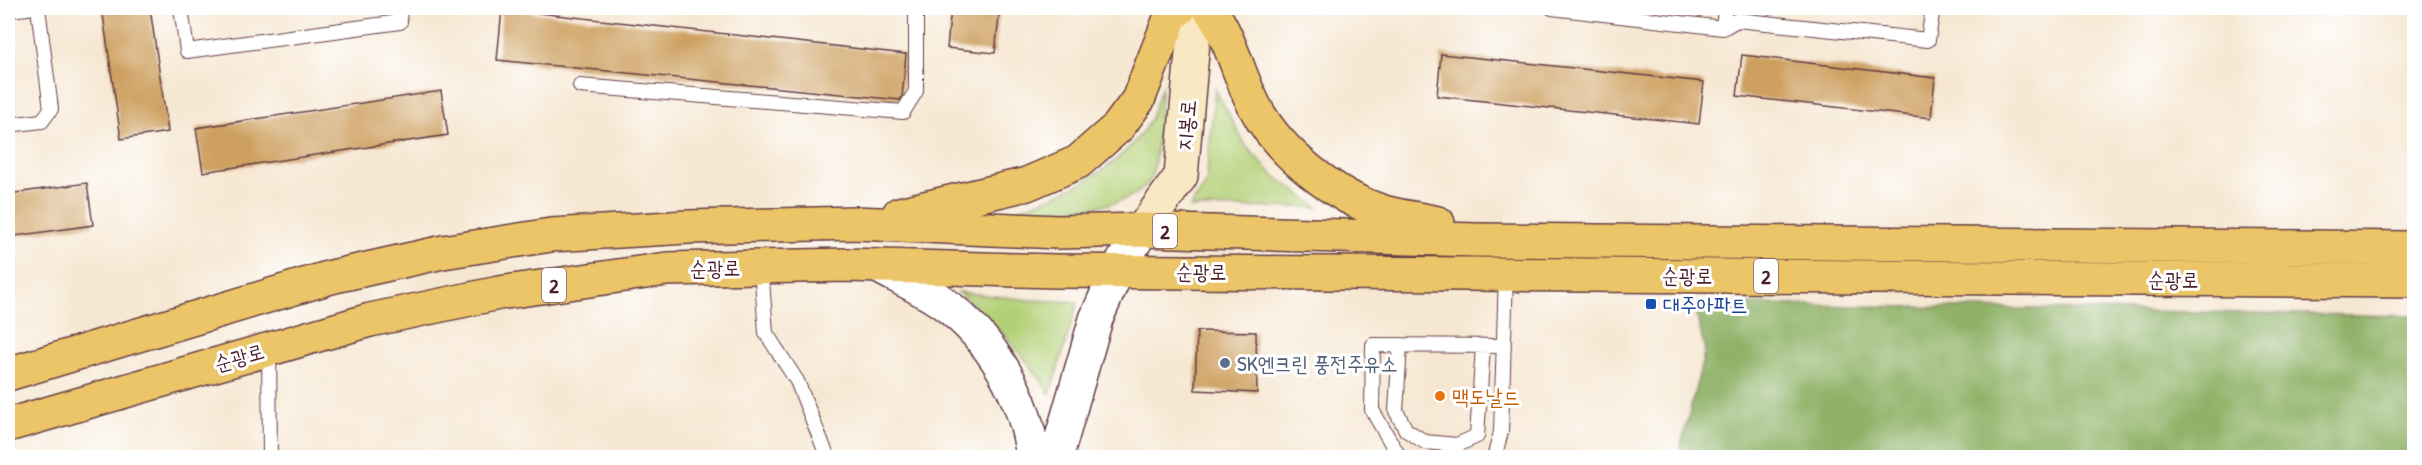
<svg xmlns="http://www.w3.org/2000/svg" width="2422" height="465" font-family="'Patrick Hand','Poor Story',sans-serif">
  <rect width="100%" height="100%" fill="#fff"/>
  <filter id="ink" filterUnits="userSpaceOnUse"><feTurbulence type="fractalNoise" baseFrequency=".0167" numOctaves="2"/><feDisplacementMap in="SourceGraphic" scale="12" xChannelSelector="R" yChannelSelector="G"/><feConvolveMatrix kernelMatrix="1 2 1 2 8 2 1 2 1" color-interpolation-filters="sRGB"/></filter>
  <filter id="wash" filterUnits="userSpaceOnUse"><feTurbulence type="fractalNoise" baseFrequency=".008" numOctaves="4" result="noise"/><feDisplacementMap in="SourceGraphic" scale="24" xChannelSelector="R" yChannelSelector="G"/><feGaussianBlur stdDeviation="1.35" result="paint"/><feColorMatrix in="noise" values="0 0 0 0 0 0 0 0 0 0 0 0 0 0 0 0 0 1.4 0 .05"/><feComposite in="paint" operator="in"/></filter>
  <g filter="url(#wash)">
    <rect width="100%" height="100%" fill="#f6e7d2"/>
    <path fill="#b4d077" stroke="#7f7851" stroke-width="1.5" d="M 1162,86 C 1160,103 1157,167 1151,178 C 1133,214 1051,210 1016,210 C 1068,191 1116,173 1147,125 C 1154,114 1157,98 1162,86 Z
      M 1215,89 L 1246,146 L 1273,175 L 1318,207 L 1190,208 L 1206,183 Z
      M 958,292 L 1030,300 L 1078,302 L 1050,394 C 1022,350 997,326 958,292 Z"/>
    <path fill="#8fb268" stroke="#6c684a" stroke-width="1.5" d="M 1694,303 L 2414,316 L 2414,457 L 1678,457 L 1705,351 Z"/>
    <g id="blocks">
      <path fill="#cea061" d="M 102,8 L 150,8 L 168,132 L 121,139 Z
        M 951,8 L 1000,8 L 995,53 L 947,48 Z
        M 502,9 L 906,54 L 902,97 L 900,100 L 497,60 Z
        M 1441,54 L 1704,82 L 1699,124 L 1437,96 Z
        M 1742,55 L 1935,78 L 1931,118 L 1737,96 Z
        M 441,91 L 448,135 L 203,172 L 196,128 Z
        M 87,183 L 93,225 L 8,237 L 8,194 Z
        M 1197,331 L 1256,332 L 1257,393 L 1195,390 Z"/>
    </g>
  </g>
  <g filter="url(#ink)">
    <use href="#blocks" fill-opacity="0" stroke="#643d44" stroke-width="1.5"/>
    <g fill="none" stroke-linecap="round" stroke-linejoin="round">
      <defs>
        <path id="service" d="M 181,8 L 187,51 L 400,22 L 398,8
          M 1552,8 L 1723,28 L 1737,20 L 1928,40 L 1933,8
          M 8,10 L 28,8
          M 1723,28 L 1725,8
          M 580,86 L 903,112 L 916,91 L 916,8
          M 8,125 L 42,121 L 51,109 L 38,8
          M 761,267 L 766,333 L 797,381 L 828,458
          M 1400,345 L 1396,411 L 1406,430 L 1425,442 L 1457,445 L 1477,436 L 1483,346
          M 269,349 L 270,458
          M 1400,458 L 1372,410 L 1373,345 L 1504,346
          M 1494,458 L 1501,432 L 1506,274"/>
        <path id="tertiary" d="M 878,266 C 899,278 922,288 942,302 C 992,338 1026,397 1033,458
          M 1056,458 L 1096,319 L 1117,271 L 1142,230"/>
        <path id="secondary" d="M 1142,230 L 1181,176 L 1196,8"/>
        <path id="primary" d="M 1209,8 C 1231,37 1238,75 1255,107 C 1278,152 1336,198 1384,212 C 1402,217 1420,219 1438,223
          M 899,214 L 1027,184 L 1078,162 L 1118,127 L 1138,100 L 1171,16 L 1180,8
          M 8,374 L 331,277 L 443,252 L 551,235 L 688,227 L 855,223 L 1058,232 L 1142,230 L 1476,240 L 2414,248
          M 8,425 L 370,320 L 499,293 L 667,269 L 847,265 L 1055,271 L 2414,281"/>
      </defs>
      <use href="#service" stroke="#643d44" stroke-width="16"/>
      <use href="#tertiary" stroke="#643d44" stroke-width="36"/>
      <use href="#secondary" stroke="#643d44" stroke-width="36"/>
      <use href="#primary" stroke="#643d44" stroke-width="36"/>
      <use href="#service" stroke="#fff" stroke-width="14"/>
      <use href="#tertiary" stroke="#fff" stroke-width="33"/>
      <use href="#secondary" stroke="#f8e8c3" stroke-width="33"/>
      <use href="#primary" stroke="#edc569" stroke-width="33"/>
    </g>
  </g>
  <rect fill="#1a4fb4" stroke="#fff" stroke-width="2" x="1645" y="298" width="12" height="12" rx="3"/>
  <circle fill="#5c6f8a" stroke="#fff" stroke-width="2" cx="1225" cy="363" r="6"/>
  <circle fill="#e8710a" stroke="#fff" stroke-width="2" cx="1440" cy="396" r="6"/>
  <g text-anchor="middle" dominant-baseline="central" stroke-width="6" stroke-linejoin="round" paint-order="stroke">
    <g fill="#fff" stroke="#80626b" stroke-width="1.5">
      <rect x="1153" y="214" width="24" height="34" rx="4.5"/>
      <rect x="1754" y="259" width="24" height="34" rx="4.5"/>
      <rect x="542" y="268" width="24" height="34" rx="4.5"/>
    </g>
    <g font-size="20" font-weight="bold" fill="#4a1f2b">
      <text x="1165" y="231">2</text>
      <text x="1766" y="276">2</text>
      <text x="554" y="285">2</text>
    </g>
    <g font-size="21" fill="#4a1f2b" stroke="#fff">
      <text transform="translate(1186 125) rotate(-85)">지봉로</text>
      <text transform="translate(715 268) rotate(-1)">순광로</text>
      <text x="1201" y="271">순광로</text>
      <text x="1687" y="275">순광로</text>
      <text x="2173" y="279">순광로</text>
      <text transform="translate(239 357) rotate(-16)">순광로</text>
    </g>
    <g font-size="21" fill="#164399" stroke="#fff" text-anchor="start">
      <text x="1663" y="304">대주아파트</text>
    </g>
    <g font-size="21" fill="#4e5e75" stroke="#fff" text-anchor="start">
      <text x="1237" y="363">SK엔크린 풍전주유소</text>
    </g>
    <g font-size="21" fill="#c56008" stroke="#fff" text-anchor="start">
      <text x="1452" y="396">맥도날드</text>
    </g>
  </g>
  <rect width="2422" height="465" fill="none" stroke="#fff" stroke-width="30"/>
</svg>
